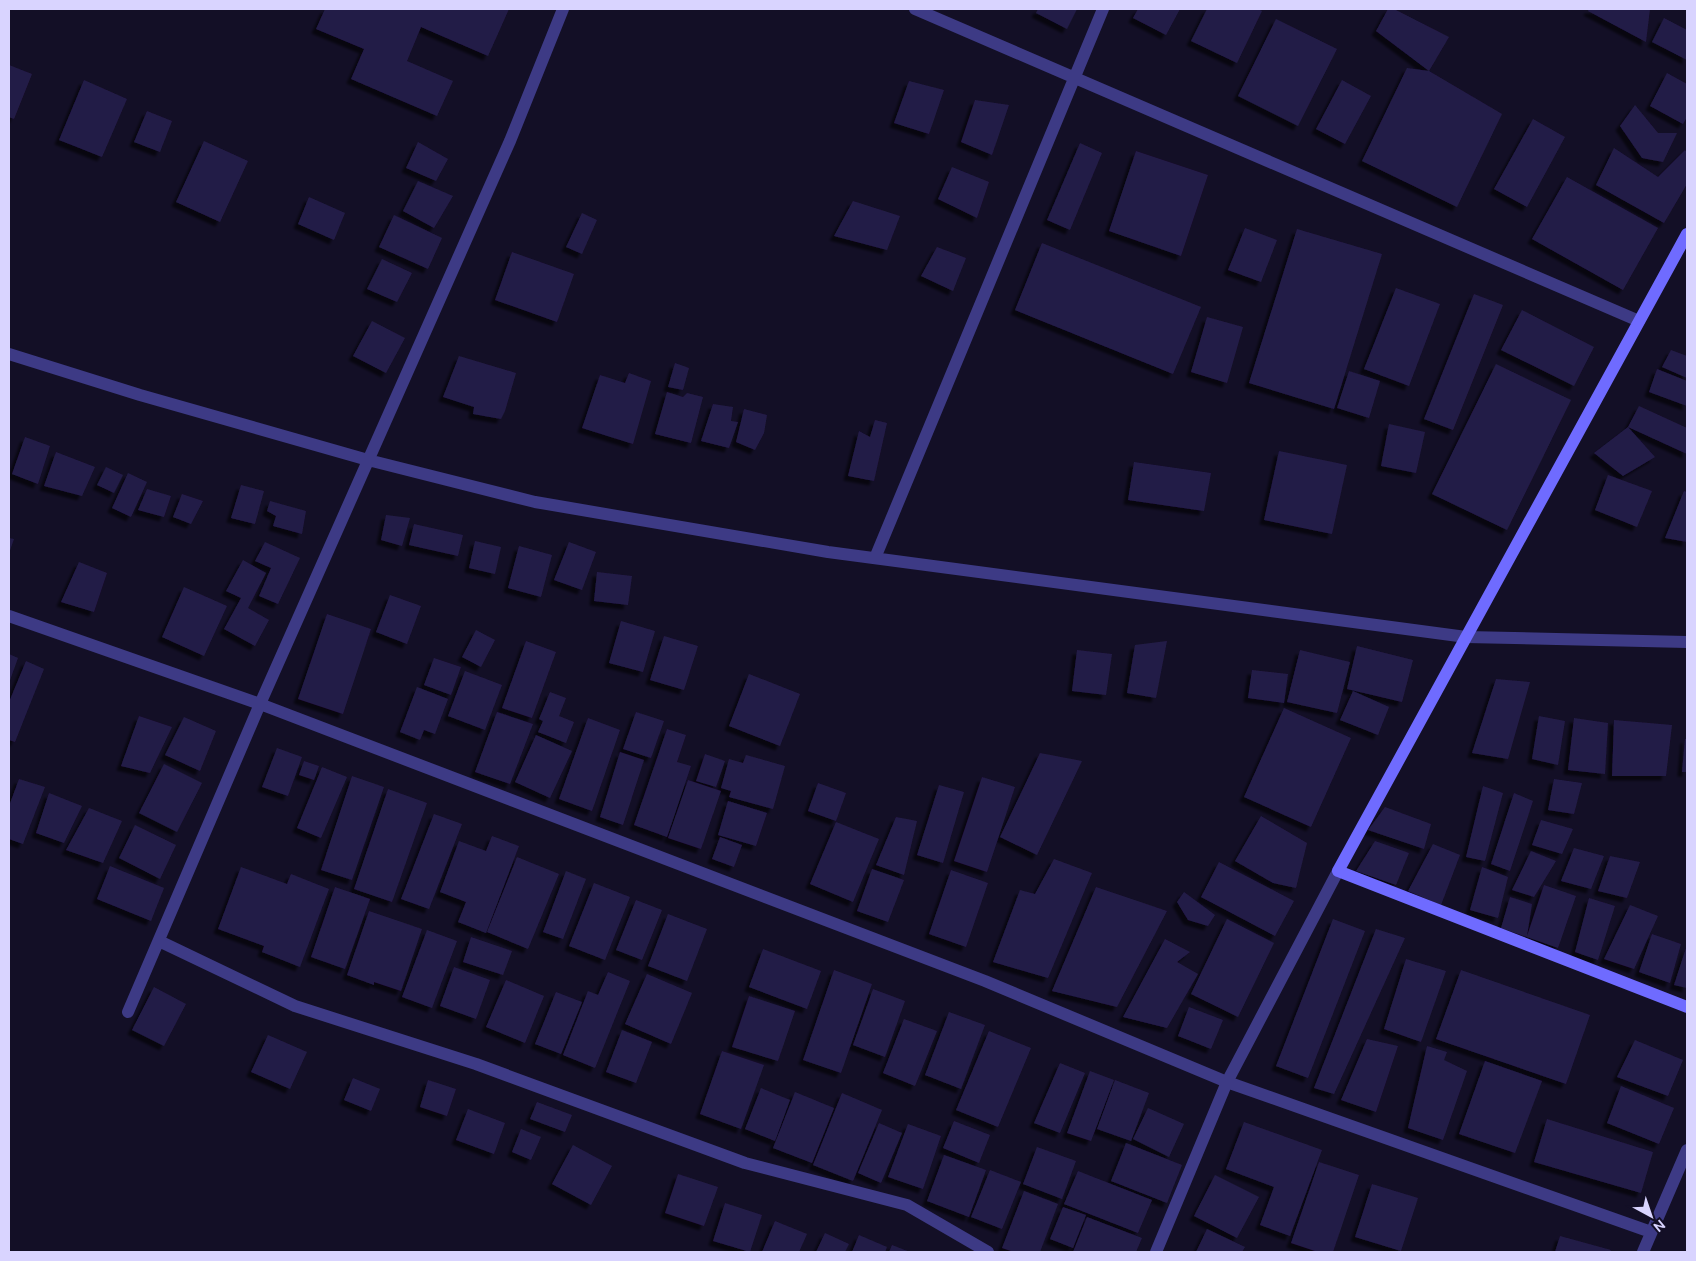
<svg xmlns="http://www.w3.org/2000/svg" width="1696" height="1261" font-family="Ubuntu,sans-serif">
  <defs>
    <filter id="shadow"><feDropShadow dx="-4.5" dy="4.5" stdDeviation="1" flood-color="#0009"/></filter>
  </defs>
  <rect width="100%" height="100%" fill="#130f26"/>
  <path fill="#241b47" filter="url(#shadow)" d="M 325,9 L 509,9 L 488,56 L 421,27 L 407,61 L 453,81 L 437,116 L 351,79 L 364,49 L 316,29 Z
    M 1038,9 L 1077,9 L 1067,29 L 1036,13 Z
    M 1138,9 L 1180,9 L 1166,35 L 1133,18 Z
    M 1207,9 L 1258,9 L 1262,11 L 1237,63 L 1191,41 Z
    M 1388,9 L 1394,9 L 1449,37 L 1429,71 L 1376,31 Z
    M 1589,9 L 1650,9 L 1646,42 L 1588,11 Z
    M 1664,18 L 1687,30 L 1687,60 L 1652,42 Z
    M 1276,19 L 1337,49 L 1298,126 L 1238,96 Z
    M 9,65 L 32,74 L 14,119 L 9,117 Z
    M 1407,68 L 1429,71 L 1502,114 L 1457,207 L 1362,161 Z
    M 1667,73 L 1687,84 L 1687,117 L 1683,124 L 1650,106 Z
    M 84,80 L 127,99 L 102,157 L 59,140 Z
    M 1342,80 L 1371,96 L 1345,144 L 1316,129 Z
    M 909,81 L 944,90 L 929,134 L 894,123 Z
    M 975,100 L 1009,105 L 992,155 L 961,142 Z
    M 1635,105 L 1658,133 L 1677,133 L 1663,162 L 1642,158 L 1620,126 Z
    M 147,111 L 172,121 L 160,152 L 134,142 Z
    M 1533,119 L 1565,137 L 1527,207 L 1494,189 Z
    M 204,141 L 248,161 L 220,222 L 176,202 Z
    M 418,142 L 448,159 L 436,181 L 406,168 Z
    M 1080,143 L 1102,153 L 1070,230 L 1047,220 Z
    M 1614,148 L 1658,177 L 1685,150 L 1687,153 L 1687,184 L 1664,223 L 1596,185 Z
    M 1136,151 L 1208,175 L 1181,256 L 1109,231 Z
    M 952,167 L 989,182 L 977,218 L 938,199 Z
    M 1567,177 L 1658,228 L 1623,290 L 1532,239 Z
    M 418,181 L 453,196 L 434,228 L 403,211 Z
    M 309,197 L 345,213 L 334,240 L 298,224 Z
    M 853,201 L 900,216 L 887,250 L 834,236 Z
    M 582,213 L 597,220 L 582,254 L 566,247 Z
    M 394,215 L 442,238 L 428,269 L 379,247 Z
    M 1245,228 L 1277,240 L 1261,282 L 1228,270 Z
    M 1297,229 L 1382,254 L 1334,409 L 1249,383 Z
    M 1042,243 L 1201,307 L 1173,374 L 1015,310 Z
    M 937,247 L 966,258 L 953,291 L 921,276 Z
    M 512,252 L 574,274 L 557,322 L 495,300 Z
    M 382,259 L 412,273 L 397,302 L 367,289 Z
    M 1396,288 L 1440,304 L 1409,386 L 1364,369 Z
    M 1474,294 L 1503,305 L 1453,430 L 1424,419 Z
    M 1522,310 L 1594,347 L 1574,386 L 1501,350 Z
    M 1207,317 L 1243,327 L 1227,383 L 1191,372 Z
    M 372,321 L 405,338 L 386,373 L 353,356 Z
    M 1671,350 L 1687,356 L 1687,378 L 1662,367 Z
    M 459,356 L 516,373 L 505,411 L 501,419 L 473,414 L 474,407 L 443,397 Z
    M 675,363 L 689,368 L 683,390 L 668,387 Z
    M 1496,364 L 1571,400 L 1507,530 L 1432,494 Z
    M 1657,369 L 1687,381 L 1687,406 L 1649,392 Z
    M 1349,371 L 1380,381 L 1369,418 L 1337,408 Z
    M 629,373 L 651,381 L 633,444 L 582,428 L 600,375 L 625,383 Z
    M 667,392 L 683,397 L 687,393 L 703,397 L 691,443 L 655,434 Z
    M 713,404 L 733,407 L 731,421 L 738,422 L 729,448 L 701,441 Z
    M 1639,406 L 1687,428 L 1687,454 L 1628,427 L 1655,457 L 1623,476 L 1594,453 L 1628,427 Z
    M 744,409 L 767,415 L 764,433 L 755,450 L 736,442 Z
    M 875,420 L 887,423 L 874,481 L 848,476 L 859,431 L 870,437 Z
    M 1389,424 L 1425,432 L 1416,473 L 1381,466 Z
    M 25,437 L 50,446 L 38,484 L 12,474 Z
    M 1279,451 L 1347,465 L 1332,534 L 1264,520 Z
    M 56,452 L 95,467 L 82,496 L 44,486 Z
    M 1134,462 L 1211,473 L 1204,511 L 1128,500 Z
    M 106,467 L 123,475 L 114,493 L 97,485 Z
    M 128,473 L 147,482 L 131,517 L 112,508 Z
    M 1608,475 L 1652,491 L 1637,527 L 1595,510 Z
    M 241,485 L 264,491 L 255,524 L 231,518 Z
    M 147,489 L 171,496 L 164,517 L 138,510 Z
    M 1684,491 L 1687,492 L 1687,542 L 1665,538 Z
    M 182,494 L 203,501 L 191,524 L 173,517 Z
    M 270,501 L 306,511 L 302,534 L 273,526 L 276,516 L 267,511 Z
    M 386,515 L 410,518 L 402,546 L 381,540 Z
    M 414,524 L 463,535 L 458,556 L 409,545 Z
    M 9,538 L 14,539 L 9,553 Z
    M 475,541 L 501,547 L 495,574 L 469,568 Z
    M 265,542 L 300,558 L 278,604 L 259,596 L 271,568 L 255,561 Z
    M 569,542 L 596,552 L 582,590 L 554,580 Z
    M 519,546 L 552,555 L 541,597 L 508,588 Z
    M 243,560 L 266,573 L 248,608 L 269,620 L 255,646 L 224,629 L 241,598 L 226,591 Z
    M 79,562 L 107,573 L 94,612 L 61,602 Z
    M 597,572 L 632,576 L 628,605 L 594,601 Z
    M 184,587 L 227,606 L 204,656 L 162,637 Z
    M 390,595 L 421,606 L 407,644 L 376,632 Z
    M 327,614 L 371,629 L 343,714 L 298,699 Z
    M 621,621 L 655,631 L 643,672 L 609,663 Z
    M 476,630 L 495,640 L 481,667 L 462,657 Z
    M 664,636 L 698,646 L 684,690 L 650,680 Z
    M 526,641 L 556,652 L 532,718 L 502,708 Z
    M 1167,641 L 1156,698 L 1127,693 L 1135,645 Z
    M 1357,646 L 1413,660 L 1402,702 L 1347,689 Z
    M 1077,650 L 1112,654 L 1106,695 L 1072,691 Z
    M 1300,650 L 1350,662 L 1337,713 L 1287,702 Z
    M 9,654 L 18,658 L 9,683 Z
    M 434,658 L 461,667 L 451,695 L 424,685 Z
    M 26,661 L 44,669 L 15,742 L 9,740 L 9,702 Z
    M 1252,670 L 1288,674 L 1284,703 L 1248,698 Z
    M 465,671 L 502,685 L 485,730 L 448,716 Z
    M 749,674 L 800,694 L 780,746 L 729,726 Z
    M 1496,679 L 1530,682 L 1508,759 L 1472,753 Z
    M 417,687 L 448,699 L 435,734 L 424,730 L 420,740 L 400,732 Z
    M 1353,691 L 1389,707 L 1378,735 L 1340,720 Z
    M 550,692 L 566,698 L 559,716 L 574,722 L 566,743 L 538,732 L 543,721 L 539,719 Z
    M 1284,708 L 1351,738 L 1311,827 L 1244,797 Z
    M 497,712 L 533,724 L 510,784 L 475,772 Z
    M 636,712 L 664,721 L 651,758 L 623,749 Z
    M 139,716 L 172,727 L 150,773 L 121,766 Z
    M 1539,716 L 1565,721 L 1558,765 L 1532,759 Z
    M 184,717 L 216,731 L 200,771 L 165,755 Z
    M 588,718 L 620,730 L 592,811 L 559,799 Z
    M 1574,718 L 1608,723 L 1605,774 L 1568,770 Z
    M 1614,720 L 1672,725 L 1666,776 L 1612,776 Z
    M 667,729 L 686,735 L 677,762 L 691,766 L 667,837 L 634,825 Z
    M 536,735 L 572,751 L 550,798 L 515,782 Z
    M 1685,739 L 1687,739 L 1687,772 L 1682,772 Z
    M 277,748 L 302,757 L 288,796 L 262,787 Z
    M 620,752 L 644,760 L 623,825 L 600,817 Z
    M 1040,753 L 1082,761 L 1037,855 L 1000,837 Z
    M 705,754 L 725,761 L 716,787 L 696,781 Z
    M 746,755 L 785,766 L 773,809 L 729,797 L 731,791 L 721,788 L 729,759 L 743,763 Z
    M 304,761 L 319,766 L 314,780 L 299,775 Z
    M 164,764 L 202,783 L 177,832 L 139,813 Z
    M 322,767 L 347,777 L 321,838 L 297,828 Z
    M 352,776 L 384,787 L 352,880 L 321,870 Z
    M 982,777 L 1015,787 L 987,872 L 954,861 Z
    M 19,779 L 45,787 L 23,844 L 9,839 L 9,806 Z
    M 1554,779 L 1582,783 L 1574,814 L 1548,810 Z
    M 688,780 L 721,791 L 701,849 L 668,838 Z
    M 818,783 L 846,793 L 836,821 L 808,811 Z
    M 939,785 L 964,792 L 943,863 L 917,855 Z
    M 1483,786 L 1503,793 L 1485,861 L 1466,857 Z
    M 388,789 L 427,803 L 392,902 L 354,889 Z
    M 49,793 L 82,806 L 64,843 L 36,833 Z
    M 1514,793 L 1533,801 L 1510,871 L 1491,864 Z
    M 728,801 L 767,813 L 756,846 L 718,835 Z
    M 1385,807 L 1431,824 L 1424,849 L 1368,830 Z
    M 89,808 L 122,821 L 103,863 L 66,850 Z
    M 434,814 L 462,824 L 429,909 L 401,899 Z
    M 1261,816 L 1307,843 L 1296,888 L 1273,883 L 1235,861 Z
    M 896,817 L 917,821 L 904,875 L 876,865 Z
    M 1541,820 L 1573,829 L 1562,854 L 1532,845 Z
    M 836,822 L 879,839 L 853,902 L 810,884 Z
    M 135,825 L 176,845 L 160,879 L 119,858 Z
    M 492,836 L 519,846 L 486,933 L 458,922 L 466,902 L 440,892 L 459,841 L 486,851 Z
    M 720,837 L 742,845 L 734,867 L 712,859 Z
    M 1375,841 L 1409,853 L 1396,885 L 1356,871 Z
    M 1433,844 L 1460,855 L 1441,905 L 1408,891 Z
    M 1574,848 L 1604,856 L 1591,889 L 1561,881 Z
    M 1531,851 L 1556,861 L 1534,897 L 1512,890 Z
    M 1610,856 L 1640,862 L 1627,898 L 1598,891 Z
    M 517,857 L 559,874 L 528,949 L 487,932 Z
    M 1054,859 L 1092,873 L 1048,978 L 993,962 L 1020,890 L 1035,894 Z
    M 1219,862 L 1294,901 L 1275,936 L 1201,897 Z
    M 110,866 L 164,888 L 151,921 L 97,899 Z
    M 241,867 L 287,884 L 291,874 L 329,889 L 300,967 L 262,952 L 264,946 L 218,929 Z
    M 1482,867 L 1508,877 L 1498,918 L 1470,910 Z
    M 872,869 L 904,880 L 888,922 L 857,911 Z
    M 951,870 L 988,883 L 966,947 L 929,934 Z
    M 566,871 L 586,879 L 563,939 L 543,932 Z
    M 594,883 L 630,897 L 605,960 L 569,946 Z
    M 1544,885 L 1576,896 L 1558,948 L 1501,928 L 1510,897 L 1532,904 L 1527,936 Z
    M 335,887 L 370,899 L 345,969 L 311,957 Z
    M 1096,887 L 1167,911 L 1117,1007 L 1052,991 Z
    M 1184,892 L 1215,915 L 1208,926 L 1188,920 L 1177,902 Z
    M 1589,898 L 1615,906 L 1598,960 L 1575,952 Z
    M 636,900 L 662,910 L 642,960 L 616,950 Z
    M 1630,905 L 1658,916 L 1634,969 L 1604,959 Z
    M 369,911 L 422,929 L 401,991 L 374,982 L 374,985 L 347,975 Z
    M 668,914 L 707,929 L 687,981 L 648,966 Z
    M 1227,919 L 1274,943 L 1238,1017 L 1191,994 Z
    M 1333,919 L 1365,931 L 1308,1078 L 1276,1066 Z
    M 1376,929 L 1405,938 L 1334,1094 L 1314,1088 Z
    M 427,930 L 457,941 L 432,1008 L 402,997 Z
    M 1652,934 L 1681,944 L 1670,983 L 1639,972 Z
    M 471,937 L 512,951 L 503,975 L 463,962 Z
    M 1165,939 L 1190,952 L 1177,962 L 1198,974 L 1167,1028 L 1123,1017 Z
    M 1687,945 L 1687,988 L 1674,985 Z
    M 763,949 L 821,971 L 807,1009 L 749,987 Z
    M 1406,959 L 1446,971 L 1421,1042 L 1384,1029 Z
    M 454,967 L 490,980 L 476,1019 L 440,1006 Z
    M 834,970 L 872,984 L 841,1073 L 803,1060 Z
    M 1461,970 L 1590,1015 L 1566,1084 L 1436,1039 Z
    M 608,972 L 630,981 L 595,1068 L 563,1055 L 588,991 L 598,995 Z
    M 647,974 L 692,993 L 671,1044 L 625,1024 Z
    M 506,980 L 544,996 L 525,1043 L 486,1027 Z
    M 154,987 L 186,1004 L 164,1046 L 132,1030 Z
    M 873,989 L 905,1001 L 885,1057 L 853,1045 Z
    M 556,992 L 582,1002 L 561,1054 L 535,1044 Z
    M 749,996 L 795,1011 L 778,1061 L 732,1047 Z
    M 1189,1007 L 1223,1020 L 1211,1049 L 1178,1036 Z
    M 949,1012 L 985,1025 L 961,1089 L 925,1075 Z
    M 904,1019 L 937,1031 L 915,1086 L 883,1073 Z
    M 622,1030 L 652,1042 L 636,1083 L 606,1072 Z
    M 989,1031 L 1031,1048 L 998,1127 L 956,1110 Z
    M 268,1035 L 307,1052 L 290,1089 L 251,1072 Z
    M 1367,1039 L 1398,1046 L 1376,1112 L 1341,1100 Z
    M 1635,1040 L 1683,1060 L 1668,1096 L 1617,1077 Z
    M 1427,1046 L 1447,1052 L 1444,1060 L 1467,1071 L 1443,1140 L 1408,1128 Z
    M 722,1051 L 764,1065 L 741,1129 L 700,1114 Z
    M 1485,1061 L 1542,1081 L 1515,1153 L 1459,1134 Z
    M 1060,1063 L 1085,1073 L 1060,1133 L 1034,1123 Z
    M 1090,1071 L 1114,1080 L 1091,1141 L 1067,1133 Z
    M 353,1078 L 380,1089 L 371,1111 L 344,1100 Z
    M 428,1080 L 456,1089 L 447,1116 L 420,1107 Z
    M 1115,1080 L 1149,1093 L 1131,1141 L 1097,1129 Z
    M 1621,1086 L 1674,1108 L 1659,1144 L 1607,1123 Z
    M 761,1088 L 790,1100 L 775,1141 L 745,1129 Z
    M 795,1092 L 834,1108 L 812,1163 L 773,1148 Z
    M 842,1093 L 882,1110 L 853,1181 L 813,1165 Z
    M 537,1102 L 572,1115 L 565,1132 L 530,1119 Z
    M 1148,1108 L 1184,1124 L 1169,1157 L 1133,1139 Z
    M 468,1109 L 505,1123 L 494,1154 L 456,1140 Z
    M 1547,1119 L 1653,1152 L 1641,1193 L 1534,1162 Z
    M 954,1121 L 990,1135 L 979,1163 L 943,1148 Z
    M 1244,1122 L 1322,1150 L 1290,1236 L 1260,1225 L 1274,1187 L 1226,1169 Z
    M 879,1123 L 902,1133 L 881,1183 L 858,1173 Z
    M 908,1124 L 941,1136 L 923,1189 L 888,1177 Z
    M 521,1129 L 541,1137 L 531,1160 L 512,1152 Z
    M 1126,1143 L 1182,1165 L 1167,1203 L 1111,1181 Z
    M 573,1145 L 612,1166 L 591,1205 L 552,1184 Z
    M 1037,1147 L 1076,1161 L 1062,1199 L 1023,1184 Z
    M 944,1155 L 986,1170 L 969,1217 L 927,1201 Z
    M 1319,1162 L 1359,1175 L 1333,1252 L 1318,1252 L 1291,1243 Z
    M 990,1170 L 1021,1182 L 1002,1229 L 971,1217 Z
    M 1078,1171 L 1152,1200 L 1138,1233 L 1064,1204 Z
    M 678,1174 L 718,1187 L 704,1226 L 665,1213 Z
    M 1215,1175 L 1259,1197 L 1237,1238 L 1194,1216 Z
    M 1372,1184 L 1418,1198 L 1401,1251 L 1355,1237 Z
    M 1024,1191 L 1058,1204 L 1040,1252 L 1014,1252 L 1002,1248 Z
    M 725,1203 L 762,1215 L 750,1252 L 713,1241 Z
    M 1063,1207 L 1086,1215 L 1073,1248 L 1050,1239 Z
    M 1087,1217 L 1142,1238 L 1136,1252 L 1073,1252 Z
    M 775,1221 L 807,1234 L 799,1252 L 762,1252 Z
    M 1207,1229 L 1245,1247 L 1242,1252 L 1196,1252 Z
    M 825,1233 L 849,1244 L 845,1252 L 816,1252 Z
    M 859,1235 L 887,1247 L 885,1252 L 852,1252 Z
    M 1560,1236 L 1611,1250 L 1610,1252 L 1555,1252 Z
    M 892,1245 L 910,1252 L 889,1252 Z"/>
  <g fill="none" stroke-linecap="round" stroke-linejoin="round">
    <path stroke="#3d3a85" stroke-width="12" d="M 915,9 L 1639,321
      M 9,354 L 140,395 L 368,460 L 535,502 L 828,552 L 1466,637 L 1687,642
      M 875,558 L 1103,9
      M 9,616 L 260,704 L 985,981 L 1227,1082 L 1338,871
      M 159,941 L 295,1006 L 476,1064 L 745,1163 L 907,1205 L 988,1252
      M 128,1012 L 260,704 L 510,141 L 563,9
      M 1156,1252 L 1227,1082 L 1651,1232
      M 1643,1252 L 1687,1150"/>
    <path stroke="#6f6bff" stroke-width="12" d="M 1687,234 L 1338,871 L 1687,1007"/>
  </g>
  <rect width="1696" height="1261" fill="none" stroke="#d9d4ff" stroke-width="20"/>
  <g transform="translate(1651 1216) rotate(140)" stroke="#130f26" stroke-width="4" paint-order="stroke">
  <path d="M0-4L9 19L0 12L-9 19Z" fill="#d9d4ff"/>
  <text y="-8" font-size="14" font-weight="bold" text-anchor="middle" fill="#d9d4ff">N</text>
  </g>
</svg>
